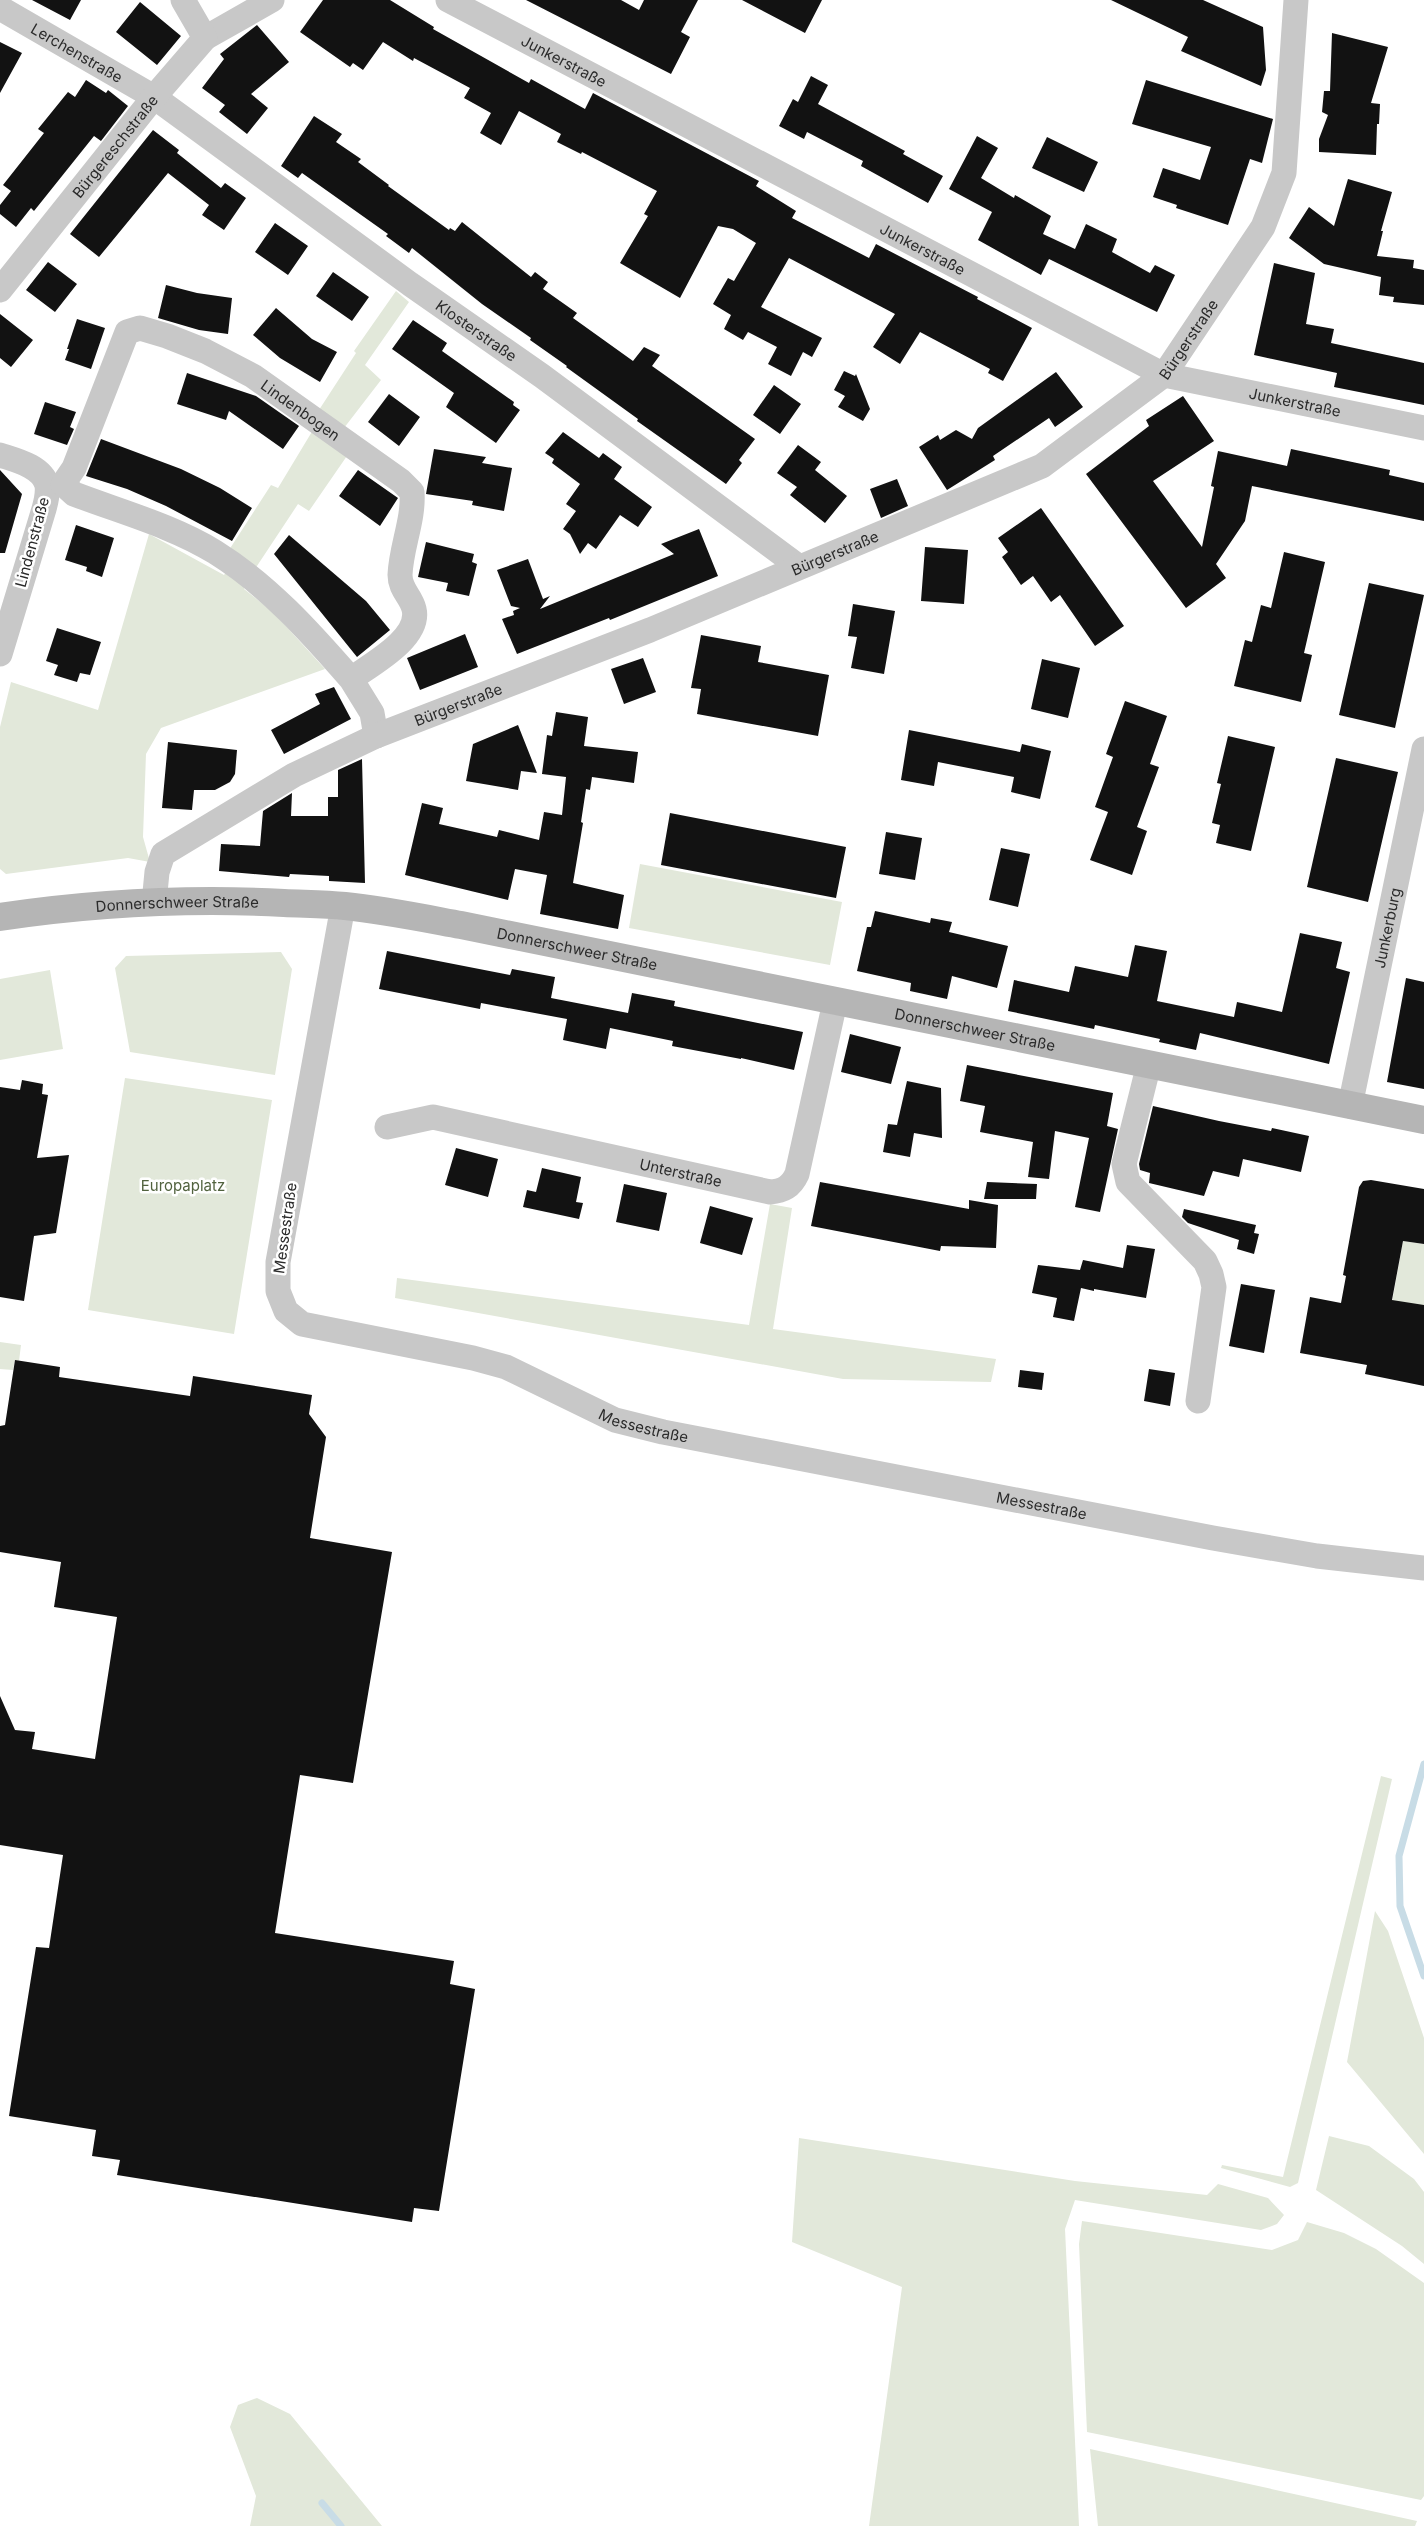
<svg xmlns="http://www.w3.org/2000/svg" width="1424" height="2526" font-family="Inter,sans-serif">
  <rect width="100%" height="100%" fill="#fff"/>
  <path fill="#e2e8da" d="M 396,291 L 409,302 L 365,365 L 381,380 L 344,428 L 317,413 L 356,353 L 354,351 Z
    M 313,430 L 349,453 L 309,511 L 298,504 L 255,569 L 229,550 L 271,485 L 278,488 Z
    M 149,534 L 224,575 L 229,568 L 248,582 L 244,589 L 273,612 L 325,669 L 161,728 L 146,754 L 143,837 L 150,862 L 128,858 L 6,874 L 0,869 L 0,727 L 11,682 L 98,710 Z
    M 640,864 L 842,902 L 830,965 L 629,928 Z
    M 281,952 L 292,969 L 275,1075 L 130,1052 L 115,968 L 126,956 Z
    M 50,970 L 63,1049 L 0,1060 L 0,979 Z
    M 125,1078 L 272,1100 L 234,1334 L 88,1310 Z
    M 770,1204 L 792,1208 L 773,1329 L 996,1359 L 991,1382 L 843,1379 L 395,1298 L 397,1278 L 749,1325 Z
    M 1403,1241 L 1424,1244 L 1424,1305 L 1389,1319 Z
    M 0,1342 L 21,1345 L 19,1361 L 15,1360 L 13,1370 L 0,1369 Z
    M 1381,1776 L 1392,1779 L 1298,2183 L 1290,2187 L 1221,2168 L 1222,2165 L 1283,2177 Z
    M 1375,1911 L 1388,1931 L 1424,2038 L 1424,2154 L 1347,2062 Z
    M 1329,2136 L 1369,2146 L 1414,2179 L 1424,2192 L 1424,2264 L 1402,2246 L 1316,2190 Z
    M 799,2138 L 1075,2181 L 1207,2195 L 1218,2184 L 1268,2198 L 1284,2215 L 1277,2224 L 1261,2230 L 1075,2200 L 1065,2229 L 1079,2526 L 869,2526 L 902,2287 L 792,2242 Z
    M 1082,2221 L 1272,2250 L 1298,2240 L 1307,2222 L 1344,2233 L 1376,2249 L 1424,2283 L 1424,2496 L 1421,2500 L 1087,2432 L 1079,2244 Z
    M 257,2398 L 290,2414 L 382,2526 L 250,2526 L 256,2496 L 230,2427 L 238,2405 Z
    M 1090,2449 L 1417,2521 L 1415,2526 L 1098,2526 Z"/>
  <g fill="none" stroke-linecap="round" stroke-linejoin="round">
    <path stroke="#c8dce6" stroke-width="7" d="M 1424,1764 L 1399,1856 L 1400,1906 L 1424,1976
      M 322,2503 L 341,2526"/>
  </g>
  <path fill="#121212" d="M 32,0 L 81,0 L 70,20 Z
    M 323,0 L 390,0 L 434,27 L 433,29 L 529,83 L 531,79 L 585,109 L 593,93 L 759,181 L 756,186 L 796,211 L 792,218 L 869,258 L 876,244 L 978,297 L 977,299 L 1032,328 L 1003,381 L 988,373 L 990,369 L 920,332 L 900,364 L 873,347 L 895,314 L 789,258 L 761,307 L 822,338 L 812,357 L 803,352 L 791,376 L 768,364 L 777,347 L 748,332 L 743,340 L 724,329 L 731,315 L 713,304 L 728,278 L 734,281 L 756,243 L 733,229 L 718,226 L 680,298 L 620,263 L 648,216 L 644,214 L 657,191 L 582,152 L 581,154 L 557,142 L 561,134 L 519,111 L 501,145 L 480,133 L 491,113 L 464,98 L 470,88 L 414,58 L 413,61 L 383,42 L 363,70 L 353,63 L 350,67 L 300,32 Z
    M 526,0 L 621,0 L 639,10 L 644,0 L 698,0 L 681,32 L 690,37 L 671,74 Z
    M 742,0 L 822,0 L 805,33 Z
    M 1111,0 L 1203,0 L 1263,27 L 1266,70 L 1261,86 L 1181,51 L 1188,37 Z
    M 140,2 L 181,36 L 157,65 L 116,32 Z
    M 257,25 L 289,62 L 251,94 L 268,108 L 247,134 L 219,112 L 225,105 L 202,88 L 224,59 L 220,54 Z
    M 1332,33 L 1388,47 L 1371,103 L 1380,104 L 1379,124 L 1377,124 L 1376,155 L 1319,152 L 1319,139 L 1328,115 L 1322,112 L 1324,91 L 1330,91 Z
    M 0,42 L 22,53 L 0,93 Z
    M 811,76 L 828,85 L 818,104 L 905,151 L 903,154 L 943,176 L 928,203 L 861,166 L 863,161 L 807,132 L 804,139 L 779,126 L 793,99 L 798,102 Z
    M 86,80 L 106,93 L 108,90 L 128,106 L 101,141 L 94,136 L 34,211 L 31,208 L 16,227 L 0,214 L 0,205 L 11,191 L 3,185 L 44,133 L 38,129 L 68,92 L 75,97 Z
    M 1146,80 L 1273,119 L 1262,163 L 1250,159 L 1228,225 L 1176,208 L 1177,205 L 1153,197 L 1163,168 L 1200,180 L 1211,147 L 1132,124 Z
    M 314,116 L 342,134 L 336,142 L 361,159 L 358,162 L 389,185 L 388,186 L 449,230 L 450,228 L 455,231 L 462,222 L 531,277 L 535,272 L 548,282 L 543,289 L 577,313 L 573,318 L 633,361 L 644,347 L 660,355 L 652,366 L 755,439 L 739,460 L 742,463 L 726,484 L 637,421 L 638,419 L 566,367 L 567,366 L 530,340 L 531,338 L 482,304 L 412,248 L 409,253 L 386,236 L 388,234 L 302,173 L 298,178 L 281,166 Z
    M 153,130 L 179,150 L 177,153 L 221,188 L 225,183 L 246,198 L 224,230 L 202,215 L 209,205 L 168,173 L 99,257 L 70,234 Z
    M 977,136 L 998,148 L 981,178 L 1014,198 L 1015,195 L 1051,216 L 1043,234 L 1075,249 L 1086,224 L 1117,239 L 1112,252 L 1150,273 L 1155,265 L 1175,275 L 1157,312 L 1049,259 L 1041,275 L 978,240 L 992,212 L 949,189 Z
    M 1047,137 L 1098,162 L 1084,192 L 1032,168 Z
    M 1348,179 L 1392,192 L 1381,231 L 1383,231 L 1377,256 L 1414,260 L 1413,268 L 1424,270 L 1424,305 L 1393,302 L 1394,297 L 1379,295 L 1381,277 L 1324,264 L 1289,238 L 1309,207 L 1334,226 Z
    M 275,223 L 308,246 L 288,275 L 255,252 Z
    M 48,262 L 77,284 L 55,312 L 26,290 Z
    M 1274,263 L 1315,273 L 1306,324 L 1334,329 L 1331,343 L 1424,363 L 1424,405 L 1334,387 L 1337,373 L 1254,355 Z
    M 333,272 L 369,297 L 352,321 L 316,296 Z
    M 166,285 L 197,293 L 232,298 L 228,334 L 199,330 L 158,318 Z
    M 276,308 L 312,339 L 337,352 L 320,382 L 280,358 L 253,335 Z
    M 0,314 L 33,340 L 11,367 L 0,358 Z
    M 77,319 L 105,328 L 91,369 L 65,360 L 69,349 L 67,349 Z
    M 413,320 L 447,343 L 442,351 L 514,402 L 513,405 L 520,410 L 496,443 L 446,407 L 454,393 L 392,349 Z
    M 844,371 L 855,376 L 856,374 L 870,409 L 863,421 L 838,407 L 845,396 L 834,390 Z
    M 1056,372 L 1083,407 L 1055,427 L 1049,418 L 993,456 L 995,460 L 947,490 L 919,447 L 938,435 L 940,440 L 956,430 L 972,439 L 978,428 Z
    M 187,373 L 256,396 L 299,426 L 283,449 L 229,411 L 226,420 L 177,404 Z
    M 774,385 L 801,404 L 780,434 L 753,415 Z
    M 389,394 L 420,417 L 399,446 L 368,422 Z
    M 1183,396 L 1214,441 L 1153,481 L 1202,547 L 1214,487 L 1211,486 L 1218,451 L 1287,466 L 1291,449 L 1390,470 L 1389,475 L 1424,483 L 1424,521 L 1252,486 L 1245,521 L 1216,564 L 1226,578 L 1186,608 L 1086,474 L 1149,426 L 1146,420 Z
    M 45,402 L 76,412 L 70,427 L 74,429 L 67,445 L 34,434 Z
    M 563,432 L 599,458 L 603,453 L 622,467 L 614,479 L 652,507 L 638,527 L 620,515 L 596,549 L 588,543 L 580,554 L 570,534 L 563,529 L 576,511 L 566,504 L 580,484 L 552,463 L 554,459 L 545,453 Z
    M 101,439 L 181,469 L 220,488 L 252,508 L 232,541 L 166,506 L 127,489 L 86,476 Z
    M 798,445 L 821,462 L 815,470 L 847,496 L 825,523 L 790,495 L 797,487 L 777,473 Z
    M 434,449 L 486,457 L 482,463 L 512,468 L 504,511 L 472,505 L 473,501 L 426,494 Z
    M 0,470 L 22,494 L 5,553 L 0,553 Z
    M 358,470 L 398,498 L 380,526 L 339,496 Z
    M 897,479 L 908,506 L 881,518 L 870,489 Z
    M 1041,508 L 1124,626 L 1095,646 L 1060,595 L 1051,602 L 1033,576 L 1021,585 L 1002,557 L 1008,552 L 998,538 Z
    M 76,525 L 114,538 L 102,577 L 86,571 L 87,567 L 65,560 Z
    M 699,529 L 718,576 L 610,620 L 609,618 L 517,654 L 502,619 L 514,615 L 513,611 L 520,608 L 511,606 L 497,570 L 528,559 L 543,599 L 550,596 L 540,609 L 674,554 L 661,544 Z
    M 289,535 L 366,601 L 390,630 L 357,657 L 274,554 Z
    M 426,542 L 474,554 L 472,562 L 477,564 L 469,596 L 446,591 L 448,583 L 418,577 Z
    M 925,547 L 968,550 L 964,604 L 921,601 Z
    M 1284,552 L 1325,562 L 1304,653 L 1312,655 L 1301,702 L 1234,686 L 1245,640 L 1252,642 L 1261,605 L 1271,608 Z
    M 1369,583 L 1424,595 L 1395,728 L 1339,715 Z
    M 853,604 L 895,611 L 884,674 L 851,668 L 857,637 L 848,636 Z
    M 57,628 L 101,642 L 90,675 L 80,673 L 77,682 L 54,675 L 58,665 L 46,661 Z
    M 465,634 L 478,667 L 420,690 L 407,658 Z
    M 701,635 L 761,646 L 758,662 L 829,675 L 818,736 L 697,714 L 701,689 L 691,688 Z
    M 643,658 L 656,692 L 624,704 L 611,669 Z
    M 1042,659 L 1080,668 L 1068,718 L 1031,709 Z
    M 334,687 L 351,719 L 284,754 L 271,730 L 320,704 L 315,694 Z
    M 1125,701 L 1167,716 L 1150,764 L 1159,767 L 1137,827 L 1147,831 L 1132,875 L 1090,860 L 1108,812 L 1095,807 L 1113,757 L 1106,754 Z
    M 556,712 L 588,717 L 584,746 L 638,752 L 634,783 L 592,777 L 590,790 L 586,789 L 581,822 L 583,823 L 573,883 L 624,895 L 618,929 L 540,914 L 547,875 L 515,869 L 508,900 L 405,875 L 422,803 L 443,808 L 439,824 L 497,837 L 499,830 L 539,840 L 544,812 L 562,815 L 566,777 L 542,774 L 547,735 L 552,736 Z
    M 518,725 L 537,773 L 521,771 L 518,790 L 466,781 L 473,744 Z
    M 909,730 L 1020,752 L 1022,744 L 1051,751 L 1040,799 L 1011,792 L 1014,777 L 938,762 L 934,786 L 901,780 Z
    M 1228,736 L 1275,747 L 1251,851 L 1216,843 L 1220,825 L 1212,823 L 1221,784 L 1217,783 Z
    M 168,742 L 237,750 L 235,774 L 230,782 L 215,790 L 194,790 L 192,810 L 162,808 Z
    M 1336,758 L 1398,772 L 1368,902 L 1307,887 Z
    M 362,759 L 365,883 L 329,881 L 329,876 L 290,874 L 289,877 L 219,871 L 221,844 L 260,846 L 263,811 L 292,793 L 291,816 L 328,816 L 328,797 L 338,797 L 338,770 Z
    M 670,813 L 846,847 L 836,898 L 661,865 Z
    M 886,832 L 922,838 L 915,880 L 879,874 Z
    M 1001,848 L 1030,854 L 1018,907 L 989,900 Z
    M 875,911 L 930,923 L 931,918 L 952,922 L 949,932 L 1008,946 L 997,988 L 952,976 L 947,999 L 910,991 L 911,983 L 857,971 L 867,927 L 871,927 Z
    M 1300,933 L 1342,942 L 1336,968 L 1350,972 L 1329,1064 L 1200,1033 L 1196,1050 L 1159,1042 L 1160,1039 L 1095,1025 L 1094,1029 L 1008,1011 L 1014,980 L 1069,992 L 1075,966 L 1128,977 L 1135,945 L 1167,951 L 1157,1001 L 1234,1017 L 1237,1002 L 1282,1012 Z
    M 387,951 L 510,975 L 512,969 L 555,977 L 551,998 L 628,1013 L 632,993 L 675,1001 L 674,1006 L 803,1032 L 794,1070 L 741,1058 L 741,1059 L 672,1046 L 673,1041 L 610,1028 L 606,1049 L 563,1040 L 567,1019 L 481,1003 L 480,1009 L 379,989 Z
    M 1406,978 L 1424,982 L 1424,1089 L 1387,1082 Z
    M 850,1034 L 901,1047 L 891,1084 L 841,1072 Z
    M 967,1065 L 1113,1093 L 1107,1126 L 1118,1129 L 1100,1212 L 1075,1207 L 1089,1138 L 1055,1131 L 1049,1179 L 1028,1177 L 1033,1142 L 980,1132 L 985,1106 L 960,1101 Z
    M 22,1080 L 43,1084 L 42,1094 L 48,1095 L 37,1158 L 69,1155 L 56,1233 L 34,1236 L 24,1301 L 0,1297 L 0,1087 L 20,1090 Z
    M 907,1081 L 941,1088 L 942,1138 L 914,1133 L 910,1157 L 883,1152 L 888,1124 L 897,1125 Z
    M 1153,1106 L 1219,1121 L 1271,1131 L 1272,1128 L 1309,1136 L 1301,1172 L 1243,1159 L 1239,1177 L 1213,1171 L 1204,1196 L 1149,1183 L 1150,1173 L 1140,1170 L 1139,1164 Z
    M 456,1148 L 498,1159 L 488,1197 L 445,1185 Z
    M 542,1168 L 581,1177 L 576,1202 L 583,1203 L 579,1219 L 523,1207 L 527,1190 L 536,1192 Z
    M 1371,1180 L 1424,1189 L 1424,1244 L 1403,1241 L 1392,1300 L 1424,1305 L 1424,1386 L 1365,1374 L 1367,1365 L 1300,1353 L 1310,1297 L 1341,1303 L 1346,1276 L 1343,1275 L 1359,1187 L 1363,1181 Z
    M 820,1182 L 969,1209 L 969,1200 L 998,1205 L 996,1248 L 941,1246 L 940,1251 L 811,1226 Z
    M 987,1182 L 1037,1184 L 1036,1199 L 984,1199 Z
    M 624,1184 L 667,1193 L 659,1231 L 616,1222 Z
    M 710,1206 L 753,1218 L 742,1255 L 700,1243 Z
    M 1184,1209 L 1256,1225 L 1254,1233 L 1259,1234 L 1254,1254 L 1237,1249 L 1239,1240 L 1188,1223 L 1182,1217 Z
    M 1127,1245 L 1155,1249 L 1146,1298 L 1094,1289 L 1094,1291 L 1081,1288 L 1074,1321 L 1053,1317 L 1057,1298 L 1032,1293 L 1038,1265 L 1080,1270 L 1083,1260 L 1123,1268 Z
    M 1241,1284 L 1275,1290 L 1264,1353 L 1229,1346 Z
    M 15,1360 L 60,1367 L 59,1377 L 190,1396 L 193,1376 L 312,1395 L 309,1414 L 326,1437 L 310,1538 L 392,1552 L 353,1783 L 300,1775 L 275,1933 L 454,1961 L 450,1984 L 475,1989 L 439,2211 L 414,2208 L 412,2222 L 117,2175 L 120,2160 L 92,2156 L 96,2130 L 9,2116 L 36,1947 L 49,1948 L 63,1855 L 0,1845 L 0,1696 L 15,1730 L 35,1732 L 32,1749 L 95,1759 L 117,1617 L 54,1607 L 61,1562 L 0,1552 L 0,1426 L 5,1425 Z
    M 1149,1369 L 1175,1373 L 1170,1406 L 1144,1401 Z
    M 1020,1370 L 1044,1373 L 1042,1390 L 1018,1387 Z"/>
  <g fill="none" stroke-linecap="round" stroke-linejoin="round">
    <g stroke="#c8c8c8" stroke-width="25">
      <path id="s1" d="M 448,0 L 1164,375 L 1424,428"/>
      <path id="s2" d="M 0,8 L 154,97 L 410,284 L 542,376 L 798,566"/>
      <path d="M 205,38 L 272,0"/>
      <path id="s3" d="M 0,290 L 154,97 L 205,38 L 183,0"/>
      <path d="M 0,455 C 15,460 42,466 47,485 C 48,492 46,502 44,509 L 0,654"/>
      <path id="s4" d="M 351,679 C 310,632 268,585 215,552 C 173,526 121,512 74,494 L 63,484 L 74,468 L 127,332 L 140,328 L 167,336 L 205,351 L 253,376 L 401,481 L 412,492 C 414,520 401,547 400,575 C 400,590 411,596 414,609 C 421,638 372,664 351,679 L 372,713 L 376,736"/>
      <path id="s5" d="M 154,903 L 157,872 L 163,854 L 294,775 L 376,736 L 650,630 L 1042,466 L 1164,375 L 1263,227 L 1284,173 L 1296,0"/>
      <path id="s6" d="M 343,906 L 278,1262 L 278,1291 L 286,1311 L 302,1324 L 473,1358 L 506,1367 L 615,1420 L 663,1432 L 1213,1538 L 1317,1556 L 1424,1568"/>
      <path d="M 1149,1064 L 1124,1164 L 1128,1182 L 1205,1261 L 1211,1274 L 1214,1287 L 1198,1401"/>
      <path id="s7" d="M 1350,1106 L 1424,749"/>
      <path id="s8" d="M 387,1127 L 433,1117 L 770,1192 C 783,1191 791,1187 797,1174 L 835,1002"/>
    </g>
    <path stroke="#b5b5b5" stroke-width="28" id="s9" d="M 0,917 C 94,903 190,898 284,903 C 305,904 325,904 345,906 C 384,910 423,918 461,925 L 1424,1120"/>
  </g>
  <g text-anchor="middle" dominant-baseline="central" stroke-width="5" stroke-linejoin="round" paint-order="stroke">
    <g font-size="15" fill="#2b2b2b" stroke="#fff">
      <text stroke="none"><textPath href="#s2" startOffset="89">Lerchenstraße</textPath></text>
      <text stroke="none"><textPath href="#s1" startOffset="131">Junkerstraße</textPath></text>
      <text stroke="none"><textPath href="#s3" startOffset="184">Bürgereschstraße</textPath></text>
      <text stroke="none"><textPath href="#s1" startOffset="536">Junkerstraße</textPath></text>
      <text stroke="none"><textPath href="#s2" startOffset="576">Klosterstraße</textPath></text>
      <text stroke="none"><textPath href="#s5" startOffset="1208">Bürgerstraße</textPath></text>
      <text stroke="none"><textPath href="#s1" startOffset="942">Junkerstraße</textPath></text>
      <text stroke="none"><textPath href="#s4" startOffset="715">Lindenbogen</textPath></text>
      <text transform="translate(32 542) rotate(-75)">Lindenstraße</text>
      <text stroke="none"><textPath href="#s5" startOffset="788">Bürgerstraße</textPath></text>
      <text stroke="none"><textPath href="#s5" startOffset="382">Bürgerstraße</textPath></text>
      <text stroke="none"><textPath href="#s9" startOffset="178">Donnerschweer Straße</textPath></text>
      <text stroke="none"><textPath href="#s7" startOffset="182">Junkerburg</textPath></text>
      <text stroke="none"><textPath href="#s9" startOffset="582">Donnerschweer Straße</textPath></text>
      <text stroke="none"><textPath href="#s9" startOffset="988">Donnerschweer Straße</textPath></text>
      <text stroke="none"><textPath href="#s8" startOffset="301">Unterstraße</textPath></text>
      <text transform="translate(285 1228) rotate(-82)">Messestraße</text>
      <text stroke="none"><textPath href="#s6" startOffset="792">Messestraße</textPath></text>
      <text stroke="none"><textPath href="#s6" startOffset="1198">Messestraße</textPath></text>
    </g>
    <g font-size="15" fill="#51623e" stroke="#fff">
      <text x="183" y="1185">Europaplatz</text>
    </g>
  </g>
</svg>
